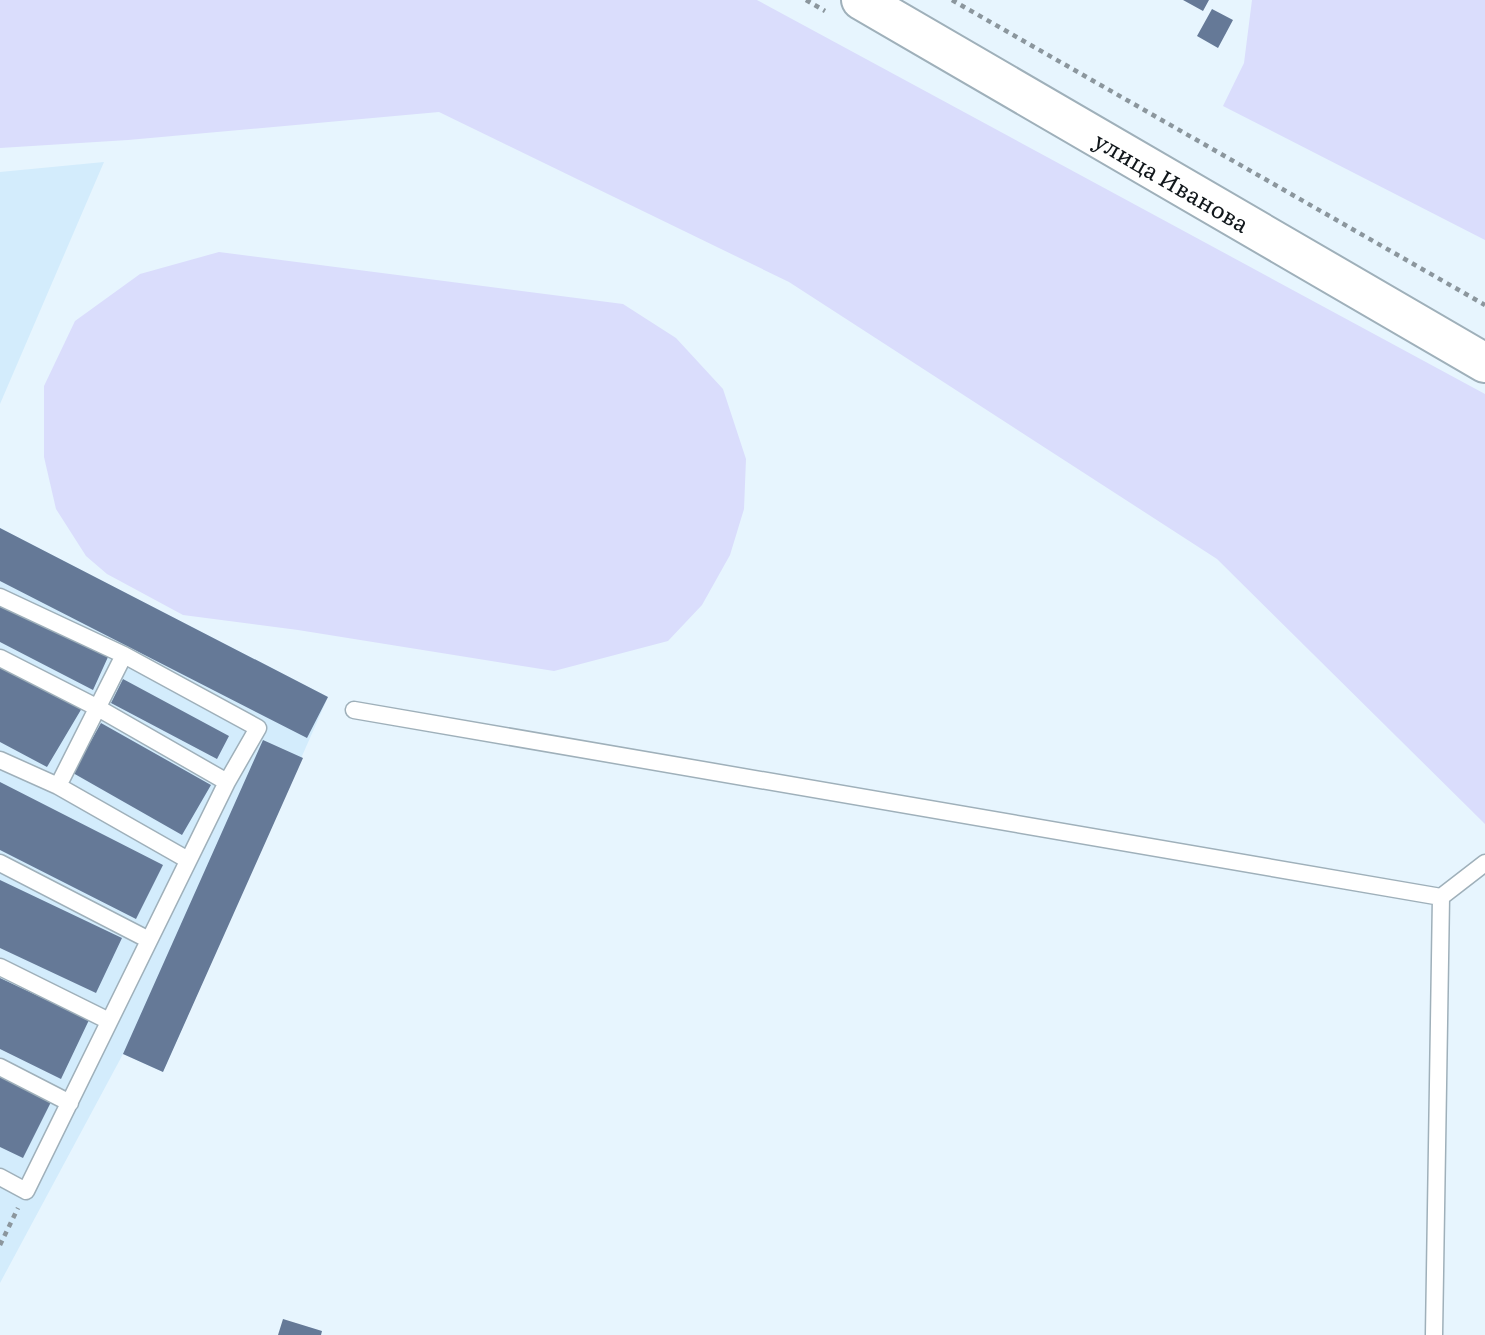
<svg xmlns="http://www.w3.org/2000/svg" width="1485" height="1335" font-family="Literata,serif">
  <rect width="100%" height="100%" fill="#e7f5fe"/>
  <path fill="#d3ecfc" d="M 104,162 L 0,404 L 0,172 Z
    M 0,528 L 328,697 L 163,1072 L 123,1054 L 0,1283 Z"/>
  <path fill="#daddfc" d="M 0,0 L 757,0 L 1485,394 L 1485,824 L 1217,559 L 789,282 L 439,112 L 128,140 L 0,148 Z
    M 1252,0 L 1485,0 L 1485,240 L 1223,106 L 1244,63 Z
    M 219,252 L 623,304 L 676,338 L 723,389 L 746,459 L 744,509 L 730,555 L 702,605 L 668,641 L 554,671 L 298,630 L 183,615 L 107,574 L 86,556 L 56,509 L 44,457 L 44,386 L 75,321 L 140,274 Z"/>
  <path fill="#657997" d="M 1183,0 L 1209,0 L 1203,11 Z
    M 1212,9 L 1233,20 L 1218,48 L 1197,36 Z
    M 0,528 L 328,697 L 307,738 L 0,581 Z
    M 0,598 L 108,657 L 93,690 L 0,642 Z
    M 0,666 L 82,708 L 47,767 L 0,742 Z
    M 123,679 L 229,736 L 217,759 L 111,703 Z
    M 101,723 L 211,785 L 182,835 L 73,773 Z
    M 263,740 L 303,758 L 163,1072 L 123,1054 Z
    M 0,782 L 163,865 L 136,919 L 0,850 Z
    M 0,880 L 122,938 L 96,993 L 0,948 Z
    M 0,978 L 89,1020 L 61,1079 L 0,1049 Z
    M 0,1077 L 51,1102 L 23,1158 L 0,1147 Z
    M 283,1319 L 322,1331 L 321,1335 L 278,1335 Z"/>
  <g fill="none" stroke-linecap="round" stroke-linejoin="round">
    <defs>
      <path id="service" d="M 0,597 L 124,655 L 258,728 L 227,782 L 26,1191 L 0,1177
        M 0,658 L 98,708 L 227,782
        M 354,710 L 1441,897 L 1485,863
        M 0,760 L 58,786 L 188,860
        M 58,786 L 124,655
        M 0,863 L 149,940
        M 0,967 L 109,1021
        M 0,1067 L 70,1103
        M 1434,1335 L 1441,897"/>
      <g id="secondary">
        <path id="s1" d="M 861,0 L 1485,363"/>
      </g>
    </defs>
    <use href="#service" stroke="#9fb0ba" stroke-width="19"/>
    <use href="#secondary" stroke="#9fb0ba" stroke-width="42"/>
    <path stroke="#8b969d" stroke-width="4.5" stroke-dasharray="5 5" stroke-linecap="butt" d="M 806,0 L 825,11
      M 952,0 L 1485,305
      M 0,1245 L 18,1208"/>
    <use href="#service" stroke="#fff" stroke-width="16"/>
    <use href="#secondary" stroke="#fff" stroke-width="38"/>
  </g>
  <g text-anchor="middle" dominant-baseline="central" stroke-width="5" stroke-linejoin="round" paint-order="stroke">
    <g font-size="23" fill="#11171b" stroke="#fff">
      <text stroke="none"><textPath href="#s1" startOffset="360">улица Иванова</textPath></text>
    </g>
  </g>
</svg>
